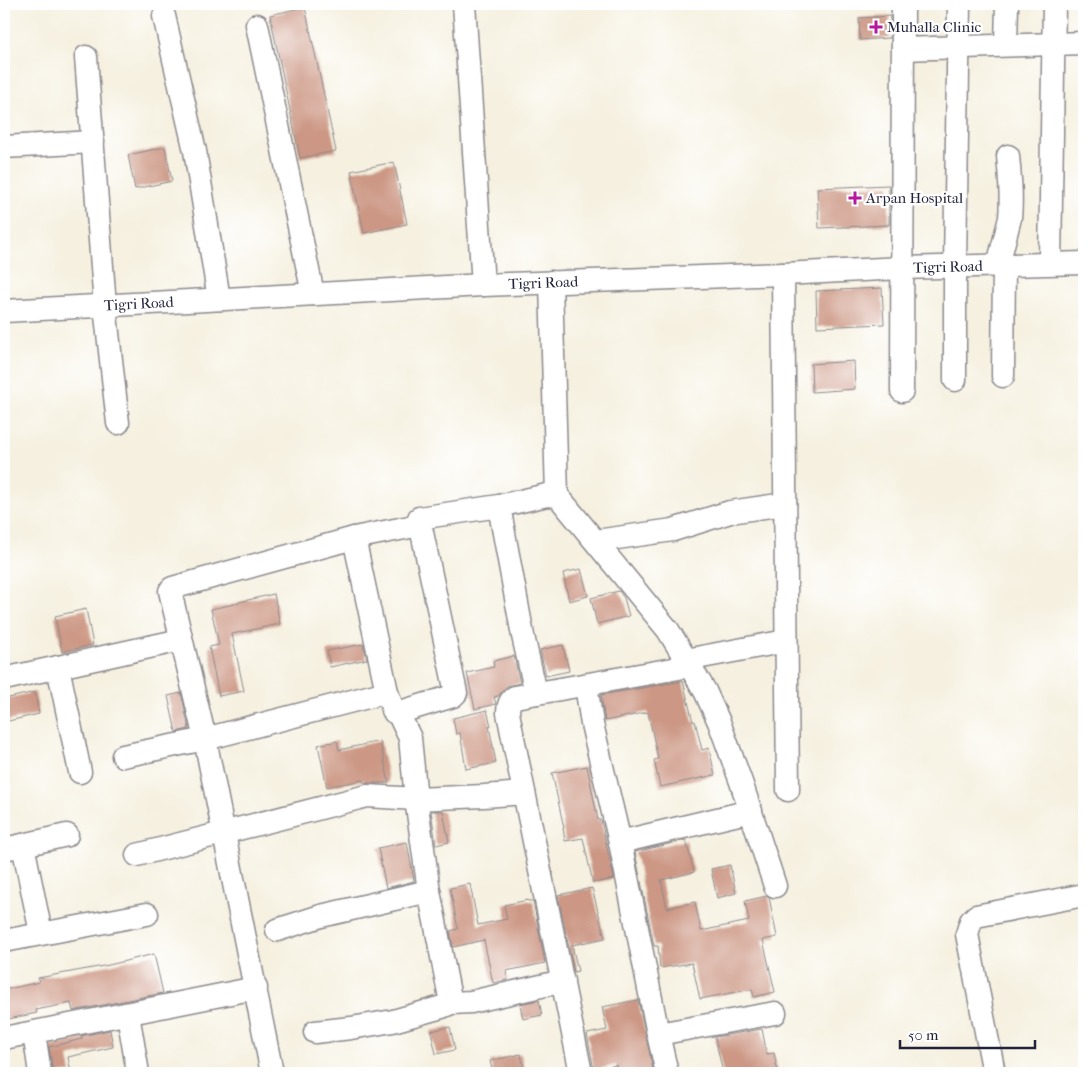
<svg xmlns="http://www.w3.org/2000/svg" width="1088" height="1077" font-family="'IM FELL French Canon',serif">
  <rect width="100%" height="100%" fill="#fff"/>
  <filter id="ink" filterUnits="userSpaceOnUse"><feTurbulence type="fractalNoise" baseFrequency=".02" numOctaves="2"/><feDisplacementMap in="SourceGraphic" scale="10" xChannelSelector="R" yChannelSelector="G"/><feConvolveMatrix kernelMatrix="1 2 1 2 8 2 1 2 1" color-interpolation-filters="sRGB"/></filter>
  <filter id="wash" filterUnits="userSpaceOnUse"><feTurbulence type="fractalNoise" baseFrequency=".0096" numOctaves="4" result="noise"/><feDisplacementMap in="SourceGraphic" scale="20" xChannelSelector="R" yChannelSelector="G"/><feGaussianBlur stdDeviation="1.12" result="paint"/><feColorMatrix in="noise" values="0 0 0 0 0 0 0 0 0 0 0 0 0 0 0 0 0 1.4 0 .05"/><feComposite in="paint" operator="in"/></filter>
  <g filter="url(#wash)">
    <rect width="100%" height="100%" fill="#f5f0df"/>
    <g id="blocks">
      <path fill="#cc9784" d="M 305,7 L 336,151 L 300,158 L 270,15 Z
        M 890,16 L 890,38 L 860,40 L 859,18 Z
        M 165,147 L 172,181 L 135,189 L 128,155 Z
        M 394,162 L 407,224 L 364,233 L 351,171 Z
        M 889,185 L 889,225 L 819,228 L 817,188 Z
        M 882,288 L 884,324 L 817,327 L 816,291 Z
        M 854,361 L 855,389 L 812,392 L 811,364 Z
        M 581,569 L 588,596 L 569,601 L 563,573 Z
        M 619,591 L 624,598 L 629,616 L 597,624 L 591,598 Z
        M 274,594 L 280,624 L 232,634 L 244,691 L 219,696 L 209,647 L 219,645 L 211,609 L 239,603 L 239,602 Z
        M 86,609 L 93,645 L 62,652 L 55,616 Z
        M 363,644 L 367,659 L 330,667 L 327,651 Z
        M 563,645 L 569,671 L 546,676 L 540,650 Z
        M 514,656 L 520,683 L 507,686 L 498,696 L 494,697 L 496,704 L 475,709 L 467,673 L 494,667 L 493,661 Z
        M 683,681 L 693,722 L 695,721 L 702,750 L 709,748 L 715,775 L 660,787 L 654,760 L 658,759 L 648,712 L 605,721 L 601,695 Z
        M 35,692 L 39,714 L 4,722 L 4,699 Z
        M 181,693 L 189,729 L 176,732 L 168,696 Z
        M 487,710 L 491,726 L 489,726 L 496,763 L 466,769 L 460,733 L 456,734 L 453,718 Z
        M 337,741 L 339,750 L 380,741 L 389,783 L 364,783 L 363,780 L 327,787 L 318,745 Z
        M 587,766 L 598,820 L 601,820 L 614,879 L 593,883 L 583,838 L 565,841 L 563,828 L 564,828 L 552,773 Z
        M 431,811 L 443,811 L 449,842 L 436,845 Z
        M 686,840 L 694,872 L 661,880 L 667,908 L 695,902 L 701,931 L 749,921 L 745,901 L 767,896 L 769,897 L 777,937 L 763,940 L 775,992 L 754,997 L 752,989 L 700,999 L 692,963 L 660,968 L 658,946 L 654,946 L 635,852 Z
        M 407,842 L 414,881 L 386,888 L 378,848 Z
        M 730,865 L 736,893 L 717,898 L 711,869 Z
        M 470,884 L 478,925 L 507,919 L 504,905 L 528,900 L 528,901 L 533,901 L 545,963 L 506,971 L 508,980 L 493,983 L 484,940 L 453,947 L 450,931 L 458,929 L 450,888 Z
        M 592,888 L 605,938 L 572,945 L 578,971 L 574,972 L 558,895 Z
        M 154,954 L 163,993 L 73,1011 L 71,1003 L 36,1010 L 37,1013 L 4,1020 L 4,990 L 39,982 L 38,978 L 109,965 Z
        M 539,1000 L 542,1015 L 523,1019 L 520,1004 Z
        M 638,1000 L 654,1073 L 618,1073 L 616,1065 L 594,1070 L 587,1034 L 607,1030 L 602,1007 Z
        M 450,1027 L 455,1050 L 436,1054 L 431,1031 Z
        M 762,1029 L 767,1054 L 774,1053 L 778,1073 L 723,1073 L 715,1037 Z
        M 110,1030 L 113,1047 L 68,1057 L 71,1073 L 53,1073 L 49,1047 L 82,1039 L 81,1036 Z
        M 521,1054 L 525,1073 L 493,1073 L 490,1061 Z"/>
    </g>
  </g>
  <g filter="url(#ink)">
    <use href="#blocks" fill-opacity="0" stroke="#8c898d" stroke-width="1"/>
    <g fill="none" stroke-linecap="round" stroke-linejoin="round">
      <defs>
        <g id="minor">
          <path d="M 464,4 L 483,285"/>
          <path d="M 164,16 L 195,151 L 219,299"/>
          <path d="M 257,25 L 313,294"/>
          <path d="M 1006,45 L 1007,4"/>
          <path d="M 903,49 L 1084,43"/>
          <path d="M 86,57 L 105,306 L 118,423"/>
          <path d="M 4,147 L 93,142"/>
          <path d="M 1050,263 L 1054,4"/>
          <path d="M 998,265 L 1010,218 C 1012,197 1010,177 1008,156"/>
          <path d="M 783,274 L 788,790"/>
          <path d="M 551,282 L 557,496"/>
          <path id="s1" d="M 4,311 L 483,285 L 783,274 L 902,268 L 1084,263"/>
          <path d="M 1003,376 L 1004,265"/>
          <path d="M 955,380 L 955,266 L 959,4"/>
          <path d="M 902,391 L 903,4"/>
          <path d="M 499,506 L 523,636 L 536,693"/>
          <path d="M 354,538 L 387,692 L 393,710 L 394,712 L 397,713 L 453,696 L 456,693 L 419,518 L 499,506 L 547,495 L 557,496 L 562,501 L 668,630 L 705,691 L 719,722 L 741,782 L 775,886"/>
          <path d="M 596,541 L 673,530 L 730,512 L 785,504"/>
          <path d="M 686,660 L 786,641"/>
          <path d="M 58,667 L 80,772"/>
          <path d="M 4,679 L 181,640"/>
          <path d="M 586,685 L 592,724 L 620,842 L 658,1034 L 667,1073"/>
          <path d="M 398,713 L 410,738 L 416,799 L 429,891 L 451,1003"/>
          <path d="M 123,756 L 205,739 L 387,692"/>
          <path d="M 620,842 L 751,811"/>
          <path d="M 23,845 L 67,835"/>
          <path d="M 4,849 L 23,845 L 41,933"/>
          <path d="M 137,855 L 367,796 L 416,799 L 484,796 L 524,793"/>
          <path d="M 277,930 L 321,916 L 429,891"/>
          <path d="M 4,941 L 147,914"/>
          <path d="M 128,1014 L 138,1073"/>
          <path d="M 315,1032 L 351,1028 L 393,1021 L 442,1007 L 451,1003 L 471,1002 L 563,981"/>
          <path d="M 34,1033 L 40,1073"/>
          <path d="M 658,1034 L 775,1013"/>
          <path d="M 4,1038 L 256,988"/>
          <path d="M 272,1073 L 205,739 L 170,591 L 172,588 L 354,538 L 420,525"/>
          <path d="M 581,1073 L 508,713 C 508,706 509,701 515,697 L 690,666"/>
          <path d="M 994,1073 L 967,934 L 971,921 L 976,916 L 1084,895"/>
        </g>
      </defs>
      <use href="#minor" stroke="#8c898d" stroke-width="25"/>
      <use href="#minor" stroke="#fff" stroke-width="22"/>
    </g>
  </g>
  <g fill="#b5179e" stroke="#fff" stroke-width="2">
    <path d="M873.5 19.5h5v5h5v5h-5v5h-5v-5h-5v-5h5z"/>
    <path d="M852.5 190.5h5v5h5v5h-5v5h-5v-5h-5v-5h5z"/>
  </g>
  <g text-anchor="middle" dominant-baseline="central" stroke-width="4.5" stroke-linejoin="round" paint-order="stroke">
    <g font-size="15" fill="#22223b" stroke="#fff" text-anchor="start">
      <text x="887" y="27">Muhalla Clinic</text>
      <text x="866" y="198">Arpan Hospital</text>
    </g>
    <g font-size="15" fill="#22223b" stroke="#fff">
      <text stroke="none"><textPath href="#s1" startOffset="945">Tigri Road</textPath></text>
      <text stroke="none"><textPath href="#s1" startOffset="540">Tigri Road</textPath></text>
      <text stroke="none"><textPath href="#s1" startOffset="135">Tigri Road</textPath></text>
    </g>
  </g>
  <rect width="1088" height="1077" fill="none" stroke="#fff" stroke-width="20"/>
  <path d="M900 1040v8h135v-8" fill="none" stroke="#22223b" stroke-width="2.5"/>
  <text x="908" y="1040" font-size="15" fill="#22223b" stroke="#ffffff" stroke-width="4" paint-order="stroke">50 m</text>
</svg>
